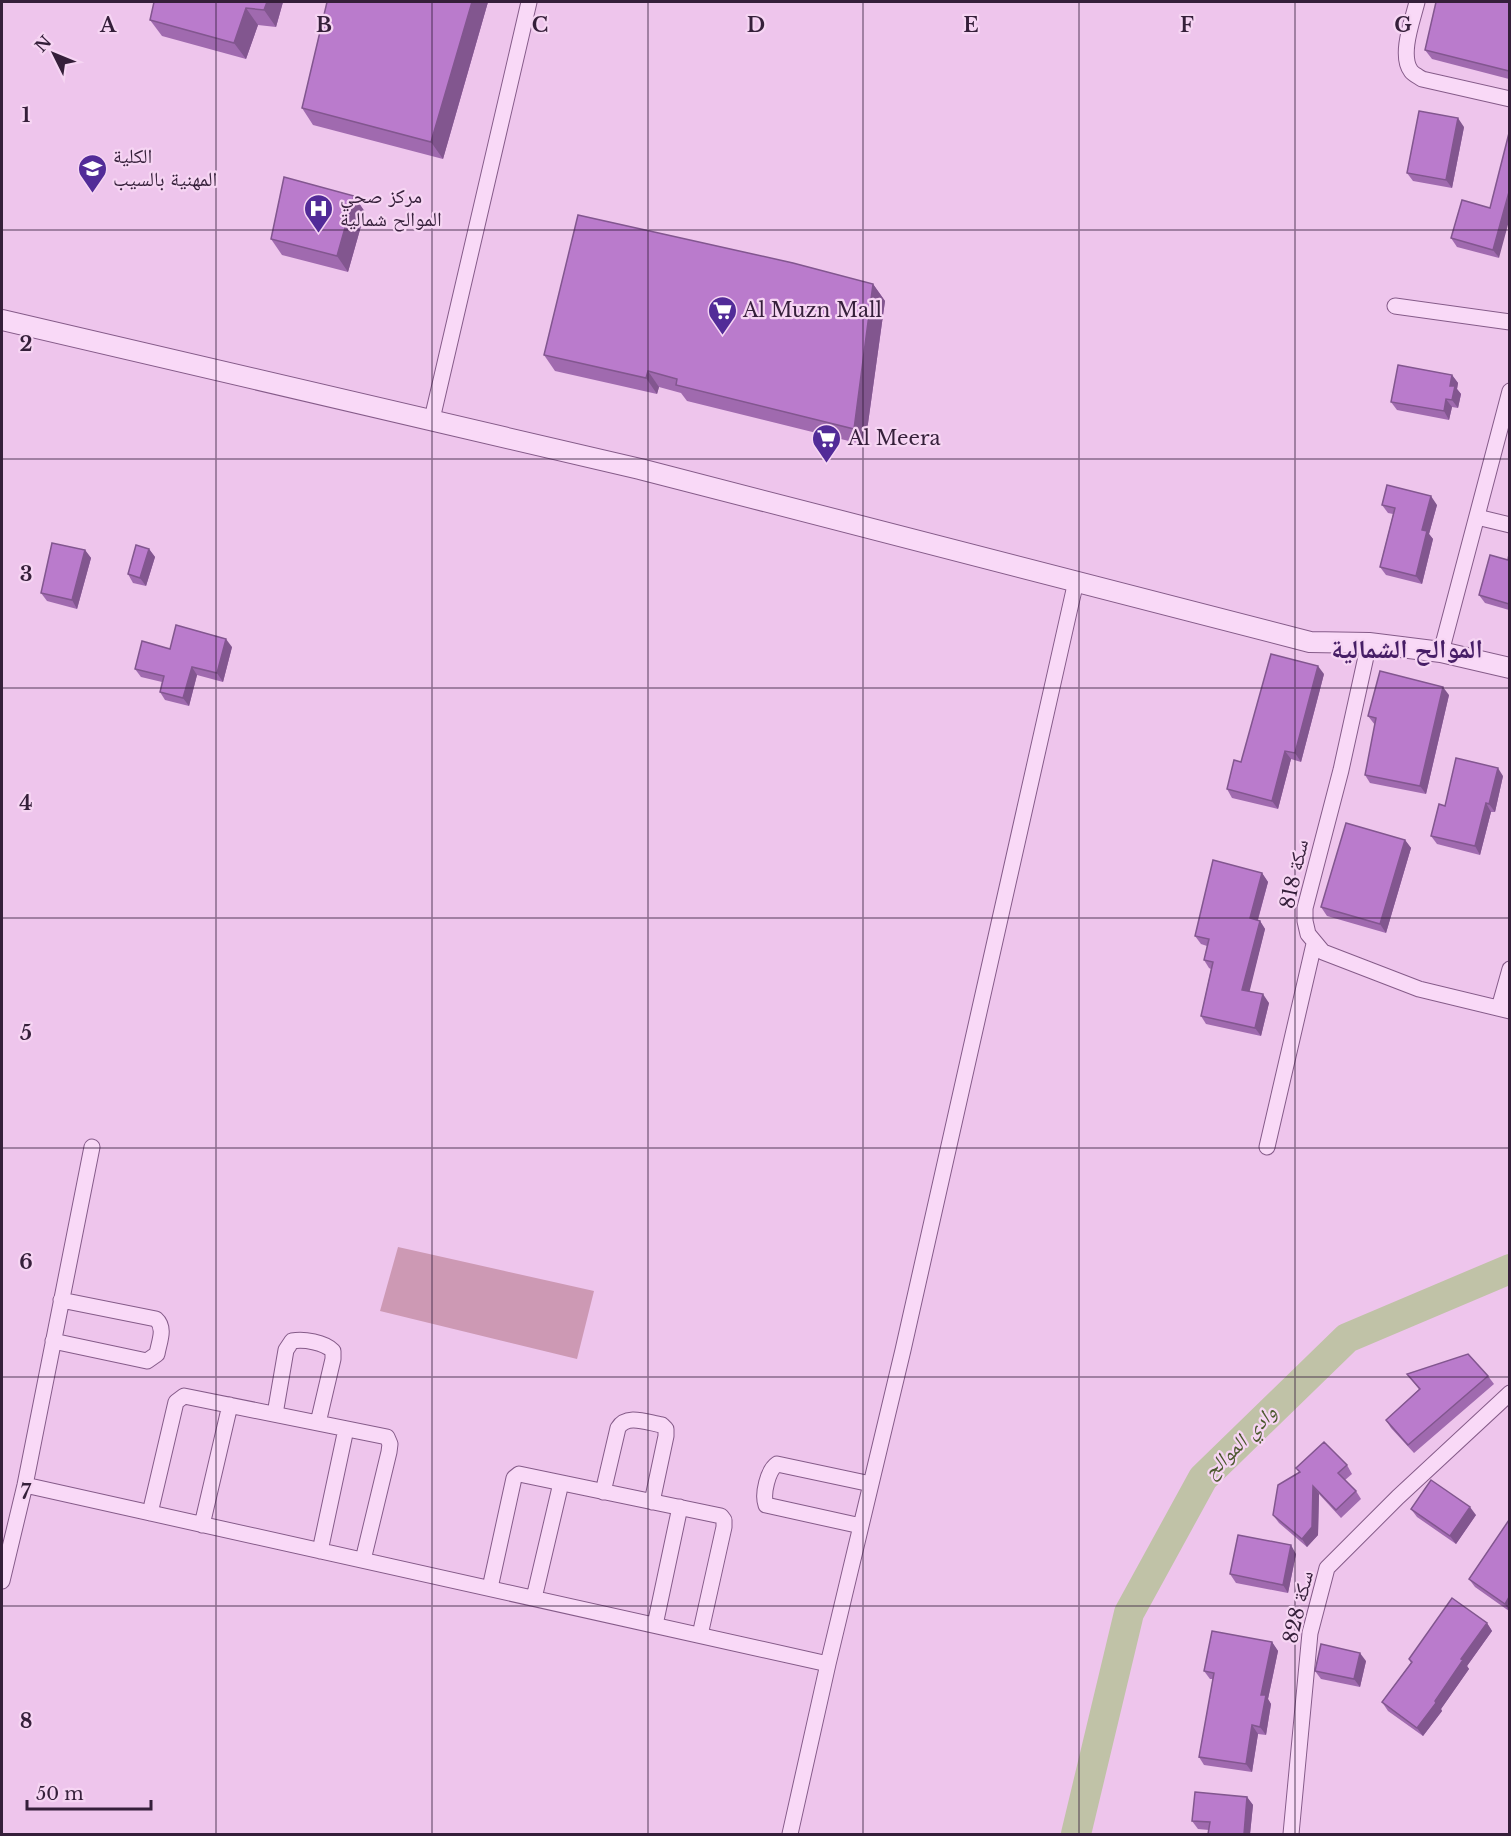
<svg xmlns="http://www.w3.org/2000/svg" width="1511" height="1836" font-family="'Libre Baskerville','Noto Naskh Arabic',serif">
  <rect width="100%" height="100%" fill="#eec5ec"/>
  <path fill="#cd99b4" d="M 398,1247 L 594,1291 L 577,1359 L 380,1311 Z"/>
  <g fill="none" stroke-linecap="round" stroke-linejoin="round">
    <path stroke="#c0c2a7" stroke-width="30" d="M 1076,1834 L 1129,1613 L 1203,1478 L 1347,1338 L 1510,1269"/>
    <defs>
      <path id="minor" d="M 1417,2 C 1413,19 1399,55 1411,71 C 1413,74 1419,77 1422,79 L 1510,99
        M 1395,306 L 1510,322
        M 432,419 L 529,2
        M 1477,517 L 1510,525
        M 1369,643 L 1341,770 L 1305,908 L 1305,921 L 1308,934 L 1323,952 L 1419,989 L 1510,1011
        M 1441,652 L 1510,391
        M 1499,1008 L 1510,969
        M 1267,1147 L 1314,944
        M 53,1341 L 147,1361 L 157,1354 C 159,1342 166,1328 156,1319 L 61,1300
        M 275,1414 L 286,1350 L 292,1341 C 304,1339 324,1342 333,1351 L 333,1359 L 318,1423
        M 25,1485 L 828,1664
        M 603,1492 L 618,1428 C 627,1413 648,1423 662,1425 L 666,1429 L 666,1436 L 652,1502
        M 150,1513 L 176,1402 L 184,1396 L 387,1437 L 390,1444 L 389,1452 L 363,1560
        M 202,1525 L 230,1405
        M 861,1526 L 766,1505 C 762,1494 768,1470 777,1464 L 871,1484
        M 320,1551 L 346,1429
        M 2,1581 L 25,1485 L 92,1147
        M 490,1588 L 514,1478 L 519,1474 L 721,1516 L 724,1520 L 724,1527 L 700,1635
        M 534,1598 L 561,1483
        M 655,1625 L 680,1507
        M 790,1834 L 828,1664 L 903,1350 L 1076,581
        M 1291,1834 L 1310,1633 L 1327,1568 L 1398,1497 L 1510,1393"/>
      <path id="tertiary" d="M 2,320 L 640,469 L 1310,642 L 1369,643 L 1441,652 L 1510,668"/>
    </defs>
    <use href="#minor" stroke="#855b89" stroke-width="17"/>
    <use href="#tertiary" stroke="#855b89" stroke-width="22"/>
    <use href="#minor" stroke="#f9d9f7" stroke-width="15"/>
    <use href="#tertiary" stroke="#f9d9f7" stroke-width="20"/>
  </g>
  <path fill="#a06aaf" d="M 283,2 L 276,27 L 258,25 L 246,59 L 162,36 L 150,20 Z
    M 327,2 L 488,2 L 443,159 L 313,125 L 302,108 Z
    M 1509,2 L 1509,79 L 1432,59 L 1425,50 Z
    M 1464,127 L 1452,188 L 1413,181 L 1407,173 Z
    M 354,196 L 365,212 L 348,272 L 282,255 L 271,239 Z
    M 1462,200 L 1499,258 L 1457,247 L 1451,238 Z
    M 873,284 L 885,301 L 865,445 L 687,401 L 681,393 L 659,387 L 657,394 L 555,371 L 544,355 Z
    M 1452,375 L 1458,383 L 1457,389 L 1461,394 L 1458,408 L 1452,407 L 1449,420 L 1397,410 L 1391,402 Z
    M 1382,505 L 1437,505 L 1429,534 L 1433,539 L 1422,584 L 1386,575 L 1380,567 L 1393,514 L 1388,513 Z
    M 149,549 L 155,557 L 146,586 L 133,583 L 128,574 Z
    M 85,550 L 91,558 L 77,609 L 47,601 L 41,593 Z
    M 1509,554 L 1509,610 L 1485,603 L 1479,595 L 1508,560 Z
    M 232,647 L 223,682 L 197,675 L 189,706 L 165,700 L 160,692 L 162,682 L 141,677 L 135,669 L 170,649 Z
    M 1324,674 L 1301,762 L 1291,759 L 1278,809 L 1232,798 L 1227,789 L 1241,762 Z
    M 1449,695 L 1426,794 L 1370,783 L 1365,775 L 1375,725 L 1368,716 Z
    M 1503,776 L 1495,812 L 1491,812 L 1480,855 L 1437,844 L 1431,836 L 1445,806 Z
    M 1405,840 L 1411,848 L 1386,933 L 1327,916 L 1321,907 Z
    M 1262,873 L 1268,882 L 1258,920 L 1260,921 L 1265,929 L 1249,991 L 1269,1003 L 1261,1036 L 1206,1024 L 1201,1016 L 1211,969 L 1209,968 L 1204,960 L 1207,946 L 1201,944 L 1195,936 Z
    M 1407,1374 L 1488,1376 L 1494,1384 L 1414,1453 L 1391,1428 L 1386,1420 L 1419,1389 Z
    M 1347,1465 L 1352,1474 L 1345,1480 L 1356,1491 L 1361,1499 L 1341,1518 L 1319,1494 L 1318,1535 L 1307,1547 L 1279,1523 L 1273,1515 L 1300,1473 L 1296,1468 Z
    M 1411,1509 L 1476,1515 L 1456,1544 L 1417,1517 Z
    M 1509,1520 L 1509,1611 L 1475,1587 L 1469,1579 Z
    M 1296,1554 L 1288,1593 L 1236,1583 L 1230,1574 Z
    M 1487,1623 L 1492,1631 L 1467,1666 L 1469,1669 L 1441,1709 L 1442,1711 L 1423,1736 L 1388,1711 L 1382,1702 L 1411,1663 L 1409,1659 Z
    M 1272,1642 L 1278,1651 L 1268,1699 L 1271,1704 L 1266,1735 L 1258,1734 L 1252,1772 L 1204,1765 L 1199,1757 L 1213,1679 L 1210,1679 L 1204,1671 Z
    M 1366,1661 L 1360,1687 L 1321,1679 L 1315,1671 Z
    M 1247,1797 L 1253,1805 L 1250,1834 L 1208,1834 L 1209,1830 L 1198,1829 L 1192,1821 Z"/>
  <path fill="#82568f" d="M 267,2 L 283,2 L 276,27 L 264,10 Z
    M 472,2 L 488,2 L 443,159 L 431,142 Z
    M 246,8 L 258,25 L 246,59 L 234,43 Z
    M 1458,118 L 1464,127 L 1452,188 L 1446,180 Z
    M 1509,192 L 1509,221 L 1499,258 L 1493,250 Z
    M 354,196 L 365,212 L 348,272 L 337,256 Z
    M 873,284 L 885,301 L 865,445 L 854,429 Z
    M 648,371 L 659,387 L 657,394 L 646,378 Z
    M 1452,375 L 1458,383 L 1457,389 L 1461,394 L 1458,408 L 1452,400 L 1450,386 Z
    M 1446,399 L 1452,407 L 1449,420 L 1444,411 Z
    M 1431,496 L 1437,505 L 1429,534 L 1433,539 L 1422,584 L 1416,576 L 1422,530 Z
    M 149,549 L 155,557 L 146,586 L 140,578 Z
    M 85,550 L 91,558 L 77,609 L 72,600 Z
    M 226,639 L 232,647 L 223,682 L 217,673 Z
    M 1318,666 L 1324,674 L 1301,762 L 1295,753 Z
    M 192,667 L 197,675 L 189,706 L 183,698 Z
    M 1443,687 L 1449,695 L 1426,794 L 1420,786 Z
    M 1285,751 L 1291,759 L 1278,809 L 1272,801 Z
    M 1498,768 L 1503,776 L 1495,812 L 1489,804 Z
    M 1486,803 L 1491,812 L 1480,855 L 1475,846 Z
    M 1405,840 L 1411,848 L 1386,933 L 1380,924 Z
    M 1262,873 L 1268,882 L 1256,926 L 1250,918 Z
    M 1260,921 L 1265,929 L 1248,998 L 1242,990 Z
    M 1263,994 L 1269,1003 L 1261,1036 L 1255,1028 Z
    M 1313,1486 L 1319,1494 L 1318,1535 L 1307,1547 L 1302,1539 Z
    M 1470,1507 L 1476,1515 L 1456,1544 L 1450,1536 Z
    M 1291,1545 L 1296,1554 L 1288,1593 L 1283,1585 Z
    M 1509,1597 L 1509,1611 L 1505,1604 Z
    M 1487,1623 L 1492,1631 L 1467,1666 L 1469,1669 L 1441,1709 L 1442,1711 L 1423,1736 L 1417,1728 L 1461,1659 Z
    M 1272,1642 L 1278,1651 L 1268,1699 L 1271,1704 L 1266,1735 L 1260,1727 L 1261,1695 Z
    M 1360,1653 L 1366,1661 L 1360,1687 L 1354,1679 Z
    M 1252,1725 L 1258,1734 L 1252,1772 L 1246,1764 Z
    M 1247,1797 L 1253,1805 L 1250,1834 L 1244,1834 Z"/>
  <path fill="#ba7bcc" stroke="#82568f" stroke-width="1.5" d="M 154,2 L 267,2 L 264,10 L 246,8 L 234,43 L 150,20 Z
    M 327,2 L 472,2 L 431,142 L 302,108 Z
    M 1436,2 L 1509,2 L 1509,71 L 1425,50 Z
    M 1419,111 L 1458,118 L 1446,180 L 1407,173 Z
    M 1509,133 L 1509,192 L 1493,250 L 1451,238 L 1462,200 L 1490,208 Z
    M 284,177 L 354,196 L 337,256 L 271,239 Z
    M 578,215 L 793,263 L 873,284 L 854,429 L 676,385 L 677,379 L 648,371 L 646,378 L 544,355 Z
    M 1398,365 L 1452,375 L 1450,386 L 1455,386 L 1452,400 L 1446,399 L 1444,411 L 1391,402 Z
    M 1387,485 L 1431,496 L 1422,530 L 1427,531 L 1416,576 L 1380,567 L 1395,508 L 1382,505 Z
    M 52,543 L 85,550 L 72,600 L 41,593 Z
    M 136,545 L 149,549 L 140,578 L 128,574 Z
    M 1509,554 L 1509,604 L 1479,595 L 1490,555 L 1508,560 Z
    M 176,625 L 226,639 L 217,673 L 192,667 L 183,698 L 160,692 L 164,676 L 135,669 L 142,641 L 170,649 Z
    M 1271,654 L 1318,666 L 1295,753 L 1285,751 L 1272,801 L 1227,789 L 1234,760 L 1241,762 Z
    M 1380,671 L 1443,687 L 1420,786 L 1365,775 L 1376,718 L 1368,716 Z
    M 1456,758 L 1498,768 L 1489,804 L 1486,803 L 1475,846 L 1431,836 L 1439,804 L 1445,806 Z
    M 1346,823 L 1405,840 L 1380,924 L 1321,907 Z
    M 1213,860 L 1262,873 L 1250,918 L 1260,921 L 1242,990 L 1263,994 L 1255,1028 L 1201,1016 L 1213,962 L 1204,960 L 1209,939 L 1195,936 Z
    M 1468,1354 L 1488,1376 L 1408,1445 L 1386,1420 L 1420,1389 L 1407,1374 Z
    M 1324,1442 L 1347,1465 L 1338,1473 L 1356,1491 L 1336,1510 L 1313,1486 L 1312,1527 L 1302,1539 L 1273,1515 L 1278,1485 L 1300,1472 L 1296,1468 Z
    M 1431,1480 L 1470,1507 L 1450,1536 L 1411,1509 Z
    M 1509,1520 L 1509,1597 L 1505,1604 L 1469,1579 Z
    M 1238,1535 L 1291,1545 L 1283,1585 L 1230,1574 Z
    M 1452,1598 L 1487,1623 L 1461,1659 L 1463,1660 L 1435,1701 L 1436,1703 L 1417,1728 L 1382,1702 L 1412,1662 L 1409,1659 Z
    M 1212,1631 L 1272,1642 L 1261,1695 L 1266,1695 L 1260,1727 L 1252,1725 L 1246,1764 L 1199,1757 L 1214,1673 L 1204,1671 Z
    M 1321,1644 L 1360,1653 L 1354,1679 L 1315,1671 Z
    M 1195,1792 L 1247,1797 L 1244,1834 L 1208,1834 L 1210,1822 L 1192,1821 Z"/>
  <path fill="none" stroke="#351f3a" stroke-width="1.5" stroke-opacity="0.55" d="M 216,2 L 216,1834M 432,2 L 432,1834M 648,2 L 648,1834M 863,2 L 863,1834M 1079,2 L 1079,1834M 1295,2 L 1295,1834M 2,230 L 1510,230M 2,459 L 1510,459M 2,688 L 1510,688M 2,918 L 1510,918M 2,1148 L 1510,1148M 2,1377 L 1510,1377M 2,1606 L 1510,1606"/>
  <defs>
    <symbol id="university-pin" viewBox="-11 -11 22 30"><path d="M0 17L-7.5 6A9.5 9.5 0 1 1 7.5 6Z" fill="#522b98" stroke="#f6d5f3"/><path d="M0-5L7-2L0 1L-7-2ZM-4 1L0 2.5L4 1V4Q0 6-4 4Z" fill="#fff"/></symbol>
    <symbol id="hospital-pin" viewBox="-11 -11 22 30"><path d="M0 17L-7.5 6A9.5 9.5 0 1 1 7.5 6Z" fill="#522b98" stroke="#f6d5f3"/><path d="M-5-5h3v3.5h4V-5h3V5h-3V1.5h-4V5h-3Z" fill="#fff"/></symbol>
    <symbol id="supermarket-pin" viewBox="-11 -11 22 30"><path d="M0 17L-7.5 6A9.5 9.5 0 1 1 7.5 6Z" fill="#522b98" stroke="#f6d5f3"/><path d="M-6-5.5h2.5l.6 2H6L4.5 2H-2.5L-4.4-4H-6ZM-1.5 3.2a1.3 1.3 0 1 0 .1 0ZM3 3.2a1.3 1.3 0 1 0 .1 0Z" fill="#fff"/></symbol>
  </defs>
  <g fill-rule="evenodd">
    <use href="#university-pin" x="76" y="152" width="33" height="45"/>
    <use href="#hospital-pin" x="302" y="192" width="33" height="45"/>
    <use href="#supermarket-pin" x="706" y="294" width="33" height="45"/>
    <use href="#supermarket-pin" x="810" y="422" width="33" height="45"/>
  </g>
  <g text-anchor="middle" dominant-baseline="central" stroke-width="4.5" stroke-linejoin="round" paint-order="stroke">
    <g font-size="20" fill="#351f3a" stroke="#f6d5f3" text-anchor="start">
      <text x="113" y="156">الكلية<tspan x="113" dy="23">المهنية بالسيب</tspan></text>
      <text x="340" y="196">مركز صحي<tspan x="340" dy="23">الموالح شمالية</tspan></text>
      <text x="743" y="310">Al Muzn Mall</text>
      <text x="848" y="438">Al Meera</text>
    </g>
    <g font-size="20" fill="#351f3a" stroke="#f6d5f3">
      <text transform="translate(1294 874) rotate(-78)">سكة 818</text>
      <text transform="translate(1298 1607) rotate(-77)">سكة 828</text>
    </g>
    <g font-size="21" font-style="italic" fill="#4c592e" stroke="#f6d5f3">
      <text transform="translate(1240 1442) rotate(-45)">وادي الموالح</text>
    </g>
    <g font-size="26" font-weight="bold" fill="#471e66" stroke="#f6d5f3">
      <text x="1407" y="649">الموالح الشمالية</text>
    </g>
  </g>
  <g font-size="20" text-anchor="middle" font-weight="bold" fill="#351f3a" stroke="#f6d5f3" stroke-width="4.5" stroke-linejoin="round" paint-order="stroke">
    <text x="108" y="32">A</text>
    <text x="324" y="32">B</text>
    <text x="540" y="32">C</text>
    <text x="756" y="32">D</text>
    <text x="971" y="32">E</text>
    <text x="1187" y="32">F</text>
    <text x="1403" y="32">G</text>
    <text x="26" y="122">1</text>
    <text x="26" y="351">2</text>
    <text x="26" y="581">3</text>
    <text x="26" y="810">4</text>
    <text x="26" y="1040">5</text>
    <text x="26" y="1269">6</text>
    <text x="26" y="1499">7</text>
    <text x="26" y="1728">8</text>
  </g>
  <rect width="1511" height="1836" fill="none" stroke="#351f3a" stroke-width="6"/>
  <g transform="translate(54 54) rotate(313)" stroke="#f6d5f3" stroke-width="4.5" paint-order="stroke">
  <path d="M0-4.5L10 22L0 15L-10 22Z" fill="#351f3a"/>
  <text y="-9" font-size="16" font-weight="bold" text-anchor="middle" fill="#351f3a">N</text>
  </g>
  <path d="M27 1800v9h124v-9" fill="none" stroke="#351f3a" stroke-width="3"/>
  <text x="36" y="1800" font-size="18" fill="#351f3a" stroke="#f6d5f3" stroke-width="4.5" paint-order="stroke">50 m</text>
</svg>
